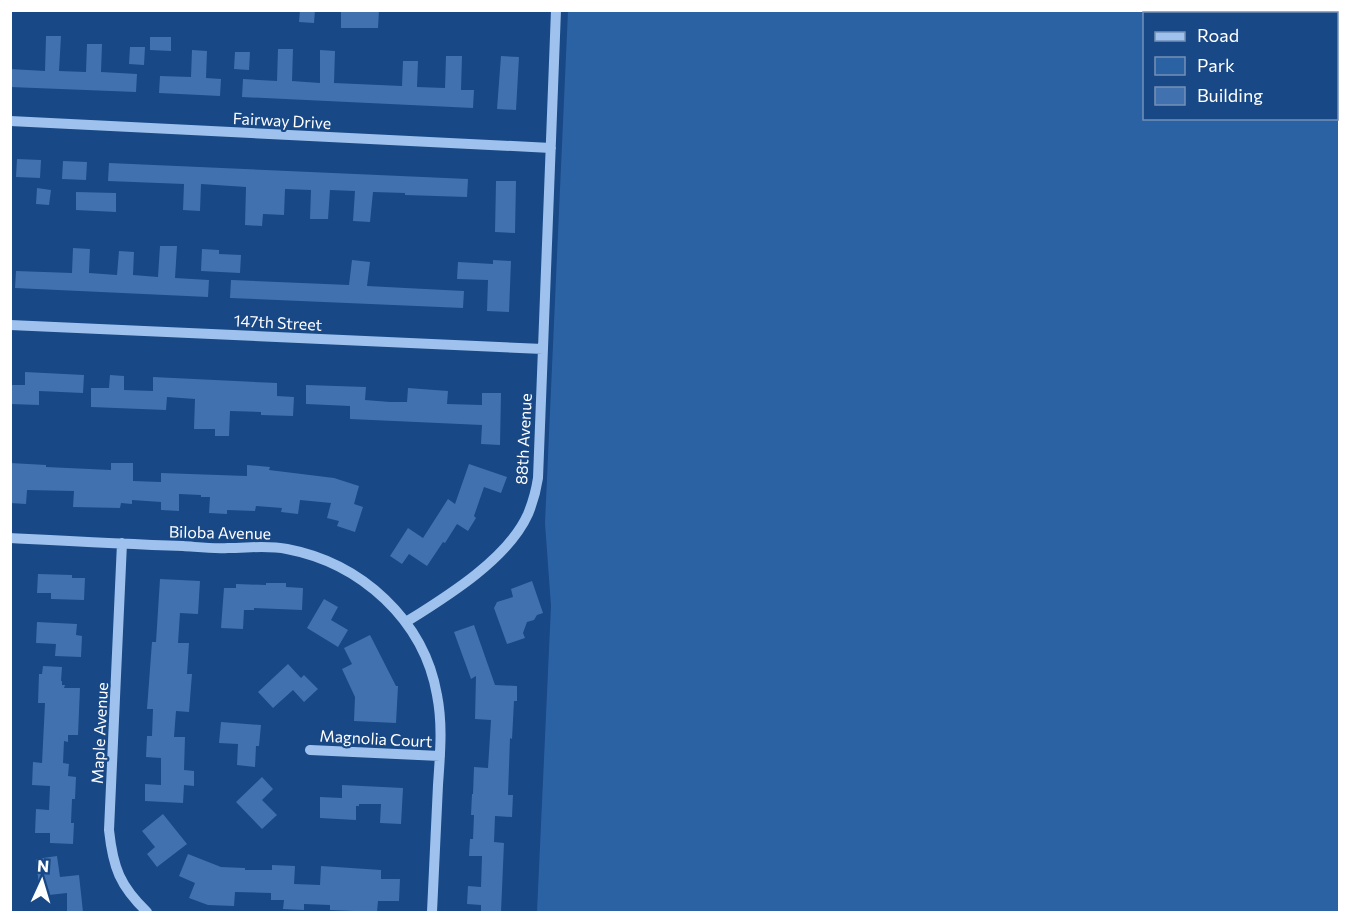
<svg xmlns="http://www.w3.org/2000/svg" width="1350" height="923" font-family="Commissioner,sans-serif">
  <rect width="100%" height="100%" fill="#184885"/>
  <path fill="#2b62a4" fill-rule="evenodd" d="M 568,11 L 1339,11 L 1339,912 L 537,912 L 551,606 L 545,523 ZM 1144,14 L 1336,14 L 1336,118 L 1144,118 Z"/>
  <path fill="#4172af" d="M 300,10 L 315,10 L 314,23 L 299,22 Z
    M 341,10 L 379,10 L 378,28 L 341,28 Z
    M 46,36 L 61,36 L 59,71 L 86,72 L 87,44 L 102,44 L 101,72 L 137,74 L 136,92 L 10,87 L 10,69 L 45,71 Z
    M 150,37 L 171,37 L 171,51 L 150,50 Z
    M 130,47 L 145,47 L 144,65 L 129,64 Z
    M 278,49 L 293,49 L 292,81 L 320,83 L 320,50 L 335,51 L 334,83 L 402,86 L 403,61 L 418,61 L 417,87 L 445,88 L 446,56 L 462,56 L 461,90 L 474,90 L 473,108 L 242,97 L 243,79 L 277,81 Z
    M 192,50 L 207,51 L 206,78 L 221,79 L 220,96 L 159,93 L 160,76 L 191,77 Z
    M 235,52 L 250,52 L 249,70 L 234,69 Z
    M 501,56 L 519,57 L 516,110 L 497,109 Z
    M 17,159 L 41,160 L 40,178 L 16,177 Z
    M 63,161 L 87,162 L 86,180 L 62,179 Z
    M 109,163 L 468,179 L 467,197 L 405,195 L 405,193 L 373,192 L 370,222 L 353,221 L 355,191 L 330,190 L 328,219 L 310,219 L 311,190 L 285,189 L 284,215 L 263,214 L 262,226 L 245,225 L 246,187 L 201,184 L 200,211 L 183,210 L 184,184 L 108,181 Z
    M 496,181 L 516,181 L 515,233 L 495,232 Z
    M 37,188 L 51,190 L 49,205 L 36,204 Z
    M 76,192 L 116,193 L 116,212 L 76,210 Z
    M 160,246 L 177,246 L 175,278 L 209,280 L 208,297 L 15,288 L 16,271 L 72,273 L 73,248 L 90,249 L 89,273 L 117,275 L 119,251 L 134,252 L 133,275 L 158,277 Z
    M 202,249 L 219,250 L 219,254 L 241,255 L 240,273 L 201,271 Z
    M 352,260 L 370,262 L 367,286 L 464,291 L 463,308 L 230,298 L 231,280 L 349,285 Z
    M 493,260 L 511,261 L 509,312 L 487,311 L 488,280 L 457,279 L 458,262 L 493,264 Z
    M 25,372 L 84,375 L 83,393 L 39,391 L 39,405 L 10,404 L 10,385 L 25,385 Z
    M 110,375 L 124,376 L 124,390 L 153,391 L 153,377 L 277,383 L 277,396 L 294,397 L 293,416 L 261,415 L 261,412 L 230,411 L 229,436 L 215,436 L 215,429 L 194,429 L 195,399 L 167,397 L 166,410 L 91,407 L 91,388 L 109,388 Z
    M 306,385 L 366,387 L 365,400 L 390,402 L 407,402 L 408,388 L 448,391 L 447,404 L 482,405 L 482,393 L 501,393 L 500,445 L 481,444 L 482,425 L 350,419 L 350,406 L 306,404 Z
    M 10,463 L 46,465 L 46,467 L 111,470 L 111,463 L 133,463 L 133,481 L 161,482 L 161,473 L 247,476 L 247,465 L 270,467 L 269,470 L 334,478 L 359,486 L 354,504 L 363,507 L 355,532 L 337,526 L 339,521 L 327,518 L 331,503 L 300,500 L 298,514 L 281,512 L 282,508 L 256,506 L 255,511 L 227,510 L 227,514 L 209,513 L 210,497 L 201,497 L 201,495 L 179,494 L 179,511 L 161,510 L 161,502 L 132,500 L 132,504 L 121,503 L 120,508 L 73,507 L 74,491 L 27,490 L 26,504 L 10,503 Z
    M 469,464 L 507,477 L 501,493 L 484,487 L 474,516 L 476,518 L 468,531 L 457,524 L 445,543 L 443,542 L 427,566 L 409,554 L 402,564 L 390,556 L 408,528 L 423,538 L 448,499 L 455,504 Z
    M 38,574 L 72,575 L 72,578 L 85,578 L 84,600 L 51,599 L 51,593 L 37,593 Z
    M 160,579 L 200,581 L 198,614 L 180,613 L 178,643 L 189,643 L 187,674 L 192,674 L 189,712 L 176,711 L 174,737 L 185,737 L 184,770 L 194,771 L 194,786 L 184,785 L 183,803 L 145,801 L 145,784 L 161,785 L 161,758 L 146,757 L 147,736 L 152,736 L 153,709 L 147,709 L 152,642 L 156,642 Z
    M 532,581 L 543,613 L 537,615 L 534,620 L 527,622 L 523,633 L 525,638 L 507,644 L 494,608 L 497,602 L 513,597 L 511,589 Z
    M 266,583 L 286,583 L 286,587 L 303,588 L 302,610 L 254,608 L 254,610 L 244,610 L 243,629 L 221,628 L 224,588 L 236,588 L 236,584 L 266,585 Z
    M 324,599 L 338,607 L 331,620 L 348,630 L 338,647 L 307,628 Z
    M 37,622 L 77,624 L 76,635 L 82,636 L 81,657 L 55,656 L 56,644 L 36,643 Z
    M 474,625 L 495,685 L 517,686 L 517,701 L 514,701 L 512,739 L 510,738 L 508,795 L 513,795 L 512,817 L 495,816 L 494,842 L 504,843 L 501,912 L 481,912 L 481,905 L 467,904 L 468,886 L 481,887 L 482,856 L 469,856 L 470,839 L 473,839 L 474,815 L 471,815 L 472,794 L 473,794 L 474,767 L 488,768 L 491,720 L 475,719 L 476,676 L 471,679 L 454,632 Z
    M 370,635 L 396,686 L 398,686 L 396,723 L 354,721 L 355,697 L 342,669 L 352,664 L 344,648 Z
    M 288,664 L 301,678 L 304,675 L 318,689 L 304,702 L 293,690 L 273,708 L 258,692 Z
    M 43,666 L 62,667 L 61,681 L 62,681 L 62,685 L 65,685 L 64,688 L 80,688 L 78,735 L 68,735 L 68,742 L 64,741 L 63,763 L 69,764 L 68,776 L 76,777 L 75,799 L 72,799 L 71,823 L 74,823 L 73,844 L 50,843 L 50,833 L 35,833 L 36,809 L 49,810 L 50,786 L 32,785 L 33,762 L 42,763 L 45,703 L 38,703 L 39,674 L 42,674 Z
    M 221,722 L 261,725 L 259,746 L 256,746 L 255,767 L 237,765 L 238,744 L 219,743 Z
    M 262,777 L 273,789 L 262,800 L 277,815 L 262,829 L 236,802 Z
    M 342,785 L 403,788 L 401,824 L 380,823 L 381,804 L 359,804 L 359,806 L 356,806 L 356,820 L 320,818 L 320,797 L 342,798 Z
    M 163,814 L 187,844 L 157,867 L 147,854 L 155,847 L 142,831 Z
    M 188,854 L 221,867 L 245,868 L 245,870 L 272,870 L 272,865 L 295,866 L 294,884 L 320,885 L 321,866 L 381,870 L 381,879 L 400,879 L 399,901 L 378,901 L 377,912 L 330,910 L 330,905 L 304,904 L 304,910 L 283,909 L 284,900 L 271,900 L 271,893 L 235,892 L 234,906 L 208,905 L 189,898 L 195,883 L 179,876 Z
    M 57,856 L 60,877 L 79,875 L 83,912 L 67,912 L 67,893 L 40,896 L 36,859 Z"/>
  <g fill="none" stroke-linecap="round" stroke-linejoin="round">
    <path stroke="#9ec2ed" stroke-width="10" d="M 10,121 L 551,148
      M 10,325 L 543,349
      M 10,538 C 68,541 125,544 183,546 C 198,547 213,549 228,548 C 248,548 267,545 287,549 C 361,563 424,620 437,695 C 443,725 440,755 438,785 C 436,828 434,870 432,912
      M 122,543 L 109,830 C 113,868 120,886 147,912
      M 406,622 C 446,597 508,559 528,514 C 533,502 536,491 538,478 L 556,10
      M 310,750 L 440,756"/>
  </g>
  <g text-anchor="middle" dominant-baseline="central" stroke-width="4.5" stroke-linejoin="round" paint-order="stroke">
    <g font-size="16" fill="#fff" stroke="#184885">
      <text transform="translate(282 120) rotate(3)">Fairway Drive</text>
      <text transform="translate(278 322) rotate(3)">147th Street</text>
      <text transform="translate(523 439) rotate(-87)">88th Avenue</text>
      <text transform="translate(220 532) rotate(1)">Biloba Avenue</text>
      <text transform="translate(99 733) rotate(-87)">Maple Avenue</text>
      <text transform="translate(376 738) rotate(3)">Magnolia Court</text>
    </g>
  </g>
  <rect width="1350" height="923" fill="none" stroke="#ffffff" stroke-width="24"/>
  <rect x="1143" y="12" width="195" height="108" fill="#184885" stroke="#7491b6" stroke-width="1.5"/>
  <rect x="1155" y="32" width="30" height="9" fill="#9ec2ed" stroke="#7491b6" stroke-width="1.5"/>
  <text x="1197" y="42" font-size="18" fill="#ffffff">Road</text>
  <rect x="1155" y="57" width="30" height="18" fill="#2b62a4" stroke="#7491b6" stroke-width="1.5"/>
  <text x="1197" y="72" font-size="18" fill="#ffffff">Park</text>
  <rect x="1155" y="87" width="30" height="18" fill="#4172af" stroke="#7491b6" stroke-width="1.5"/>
  <text x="1197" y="102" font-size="18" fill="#ffffff">Building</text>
  <g transform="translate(42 881) rotate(4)" stroke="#184885" stroke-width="4.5" paint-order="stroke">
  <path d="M0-4.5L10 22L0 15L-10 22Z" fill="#ffffff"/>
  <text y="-9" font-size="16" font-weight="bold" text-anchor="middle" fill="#ffffff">N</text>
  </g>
</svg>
